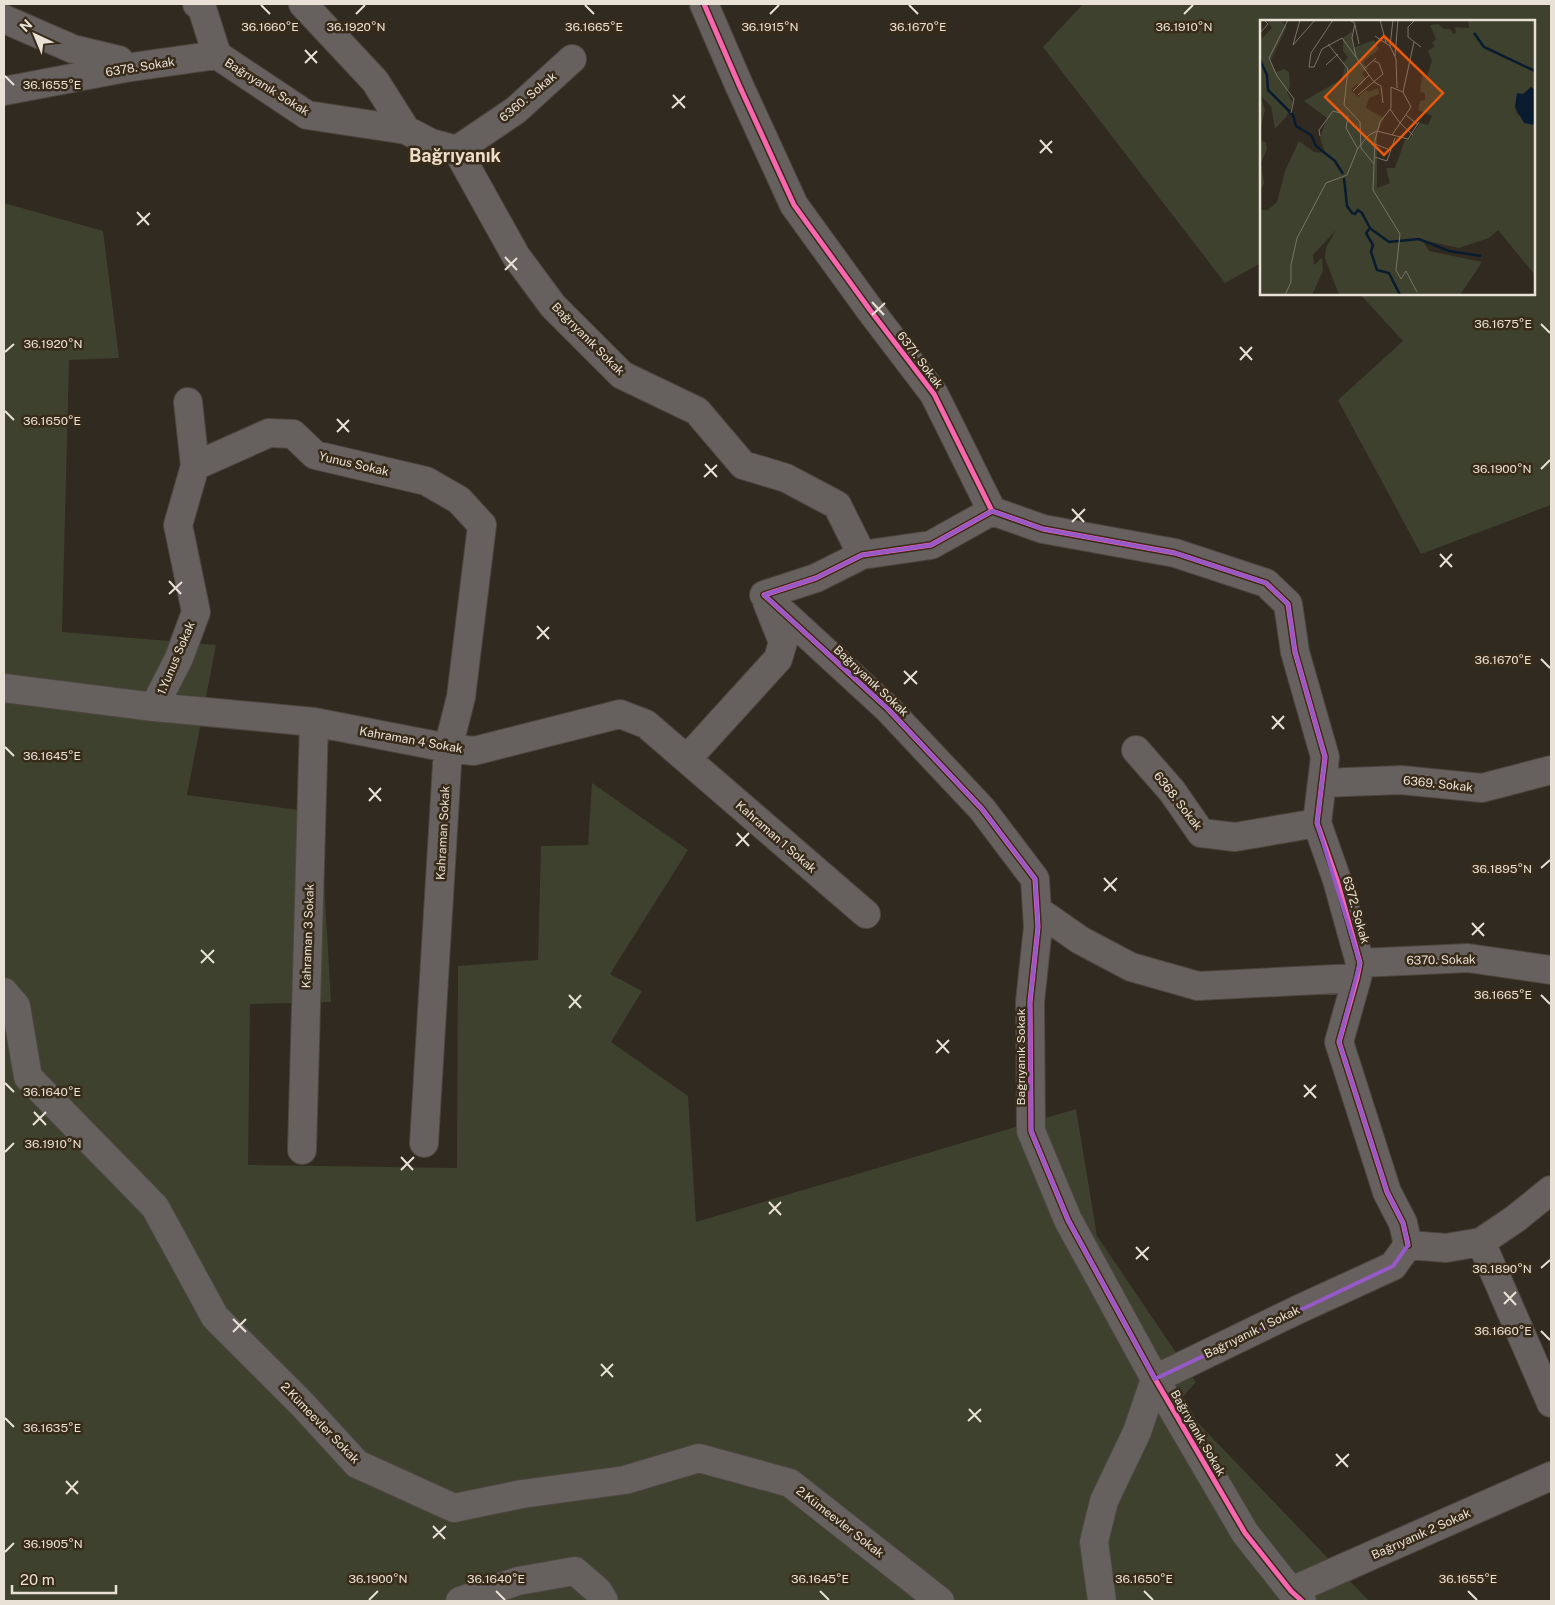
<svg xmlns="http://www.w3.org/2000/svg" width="1555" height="1605" font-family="'Public Sans',sans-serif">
  <rect width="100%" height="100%" fill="#312a20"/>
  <path fill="#3e412e" d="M 1083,4 L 1551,4 L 1551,505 L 1421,554 L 1338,400 L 1403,341 L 1360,294 L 1534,294 L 1534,21 L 1261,21 L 1261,263 L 1225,283 L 1043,47 Z
    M 4,203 L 103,231 L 119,358 L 69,360 L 62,632 L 216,645 L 187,795 L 320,813 L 331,1002 L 250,1004 L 248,1165 L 457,1168 L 458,966 L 538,960 L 541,846 L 588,845 L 592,783 L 688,850 L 610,974 L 642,991 L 611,1042 L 688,1096 L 696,1222 L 1076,1109 L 1097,1236 L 1196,1382 L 1178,1402 L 1369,1601 L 4,1601 Z"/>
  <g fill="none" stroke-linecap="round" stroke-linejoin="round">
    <defs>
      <path id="street" d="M 197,4 L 202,8 L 217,55 L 307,115 L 406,130 L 431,143 L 457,150 L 516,256 L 553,306 L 622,375 L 697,411 L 743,465 L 786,478 L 837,505 L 862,555
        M 303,4 L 375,81 L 406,130
        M 704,4 L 739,85 L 794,205 L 870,310 L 934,394 L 992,511 L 1043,529 L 1175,553 L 1266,583 L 1288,604 L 1295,652 L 1325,757 L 1317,823 L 1337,880 L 1360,963 L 1357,978 L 1339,1042 L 1387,1192 L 1403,1223 L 1408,1245
        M 4,19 L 73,49 L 119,60 L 125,68
        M 4,91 L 125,68 L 217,55
        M 457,150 L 516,110 L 572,59
        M 195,466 L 269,433 L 293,434 L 315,455 L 426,481 L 459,500 L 482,525 L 461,697 L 448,748 L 424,1143
        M 992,511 L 931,545 L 862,555 L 816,578 L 764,595 L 888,709 L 982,809 L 1035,879 L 1038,927 L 1030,1002 L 1031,1131 L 1068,1220 L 1155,1379 L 1245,1533 L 1291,1591 L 1302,1601
        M 4,688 L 154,707 L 314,722 L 448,748 L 474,751 L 620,714 L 646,724 L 866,914
        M 154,707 L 179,658 L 196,612 L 178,525 L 195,466 L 188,402
        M 1136,750 L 1172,791 L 1201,833 L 1235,837 L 1317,823
        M 687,759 L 778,659 L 783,642 L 767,602
        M 1322,783 L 1401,780 L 1482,788 L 1551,770
        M 1037,910 L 1080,940 L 1131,967 L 1198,986 L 1357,978
        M 1360,963 L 1468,958 L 1551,970
        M 4,992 L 16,1006 L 28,1077 L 155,1207 L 215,1317 L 302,1404 L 357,1464 L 454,1508 L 522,1494 L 625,1480 L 699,1458 L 790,1483 L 940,1601
        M 302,1150 L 314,722
        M 1481,1242 L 1551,1403
        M 1408,1245 L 1446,1248 L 1481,1242 L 1515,1219 L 1551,1190
        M 1291,1591 L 1551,1476
        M 460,1601 L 518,1581 L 575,1571 L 598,1591 L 604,1601
        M 1102,1601 L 1094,1542 L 1104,1501 L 1137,1432 L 1155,1379 L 1297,1310 L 1393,1266 L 1408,1245"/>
    </defs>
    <use href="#street" stroke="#4d463f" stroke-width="30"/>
    <use href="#street" stroke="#66605f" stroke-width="28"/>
    <defs>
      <path id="cycleway" d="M 704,4 L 739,85 L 794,205 L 870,310 L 934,394 L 992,511 L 1043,529 L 1175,553 L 1266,583 L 1288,604 L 1295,652 L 1325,757 L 1317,823 L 1337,880 L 1360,963 L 1357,978 L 1339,1042 L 1387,1192 L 1403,1223 L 1408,1245
        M 992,511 L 931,545 L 862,555 L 816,578 L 764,595 L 888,709 L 982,809 L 1035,879 L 1038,927 L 1030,1002 L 1031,1131 L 1068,1220 L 1155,1379 L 1245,1533 L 1291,1591 L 1302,1601"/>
    </defs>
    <use href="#cycleway" stroke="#382b19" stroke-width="8"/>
    <use href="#cycleway" stroke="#f766af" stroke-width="5"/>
  </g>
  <path fill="none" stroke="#9659c5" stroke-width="4" stroke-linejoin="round" d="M 992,511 L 1043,529 L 1175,553 L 1266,583 L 1288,604 L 1295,652 L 1325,757 L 1317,823 L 1360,963 L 1339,1042 L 1387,1192 L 1403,1223 L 1408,1245 L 1393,1266 L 1155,1379 L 1068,1220 L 1031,1131 L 1030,1002 L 1038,927 L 1035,879 L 982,809 L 888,709 L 764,595 L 816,578 L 862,555 L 931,545 Z"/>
  <path fill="none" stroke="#e9e1d6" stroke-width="2" d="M 261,5 L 270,14M 585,5 L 594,14M 909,5 L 918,14M 356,14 L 365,5M 770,14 L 779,5M 1184,14 L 1193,5M 305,50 L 317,63M 305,63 L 317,51M 5,76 L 14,85M 673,95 L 685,108M 672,108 L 685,96M 1040,140 L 1052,153M 1040,153 L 1052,141M 137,212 L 149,225M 137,225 L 150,213M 505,257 L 517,270M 505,270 L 517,258M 872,302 L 884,315M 872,315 L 885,303M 1541,324 L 1550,333M 1240,347 L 1252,360M 5,352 L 14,344M 1240,360 L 1252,347M 5,411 L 14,420M 337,419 L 349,432M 337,432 L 349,420M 705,464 L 717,477M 1541,469 L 1550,460M 704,477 L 717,465M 1072,509 L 1084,522M 1072,522 L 1085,509M 1440,554 L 1452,567M 1440,567 L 1452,554M 169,581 L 181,594M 169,594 L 182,582M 537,626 L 549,639M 537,639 L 549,627M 1541,659 L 1550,668M 904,671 L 917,684M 904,684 L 917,671M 1272,716 L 1284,729M 1272,729 L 1284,716M 5,747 L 14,756M 369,788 L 381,801M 369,801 L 381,788M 737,833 L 749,846M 736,846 L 749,833M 1541,868 L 1550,860M 1104,878 L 1116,891M 1104,891 L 1117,878M 1472,923 L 1484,936M 1472,935 L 1484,923M 201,950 L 214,963M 201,963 L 214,950M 569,995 L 581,1008M 1541,995 L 1550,1004M 569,1008 L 581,995M 937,1040 L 949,1053M 936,1053 L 949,1040M 5,1083 L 14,1092M 1304,1085 L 1316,1098M 1304,1097 L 1316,1085M 34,1112 L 46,1125M 33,1125 L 46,1112M 5,1152 L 14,1143M 401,1157 L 413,1170M 401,1170 L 414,1157M 769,1202 L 781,1215M 769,1214 L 781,1202M 1136,1247 L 1148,1260M 1136,1259 L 1149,1247M 1541,1268 L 1550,1260M 1504,1292 L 1516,1305M 1504,1304 L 1516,1292M 233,1319 L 246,1332M 1541,1331 L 1550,1340M 233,1332 L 246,1319M 601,1364 L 613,1377M 601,1376 L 613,1364M 969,1409 L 981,1422M 5,1418 L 14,1427M 968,1421 L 981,1409M 1336,1454 L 1348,1467M 1336,1466 L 1349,1454M 66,1481 L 78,1494M 66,1494 L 78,1481M 433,1526 L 445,1539M 433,1538 L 446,1526M 5,1552 L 14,1543M 496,1591 L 505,1600M 820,1591 L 829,1600M 1144,1591 L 1153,1600M 1468,1591 L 1477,1600M 369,1600 L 378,1591"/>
  <g text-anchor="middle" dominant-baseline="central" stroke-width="5" stroke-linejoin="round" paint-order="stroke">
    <g font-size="12" fill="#e9e1d6" stroke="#382b19">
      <text transform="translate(140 67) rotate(-9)">6378. Sokak</text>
      <text transform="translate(267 87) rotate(32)">Bağrıyanık Sokak</text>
      <text transform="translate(528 97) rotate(-40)">6360. Sokak</text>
      <text transform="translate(588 339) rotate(45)">Bağrıyanık Sokak</text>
      <text transform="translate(920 360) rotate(53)">6371. Sokak</text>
      <text transform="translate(354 464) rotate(13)">Yunus Sokak</text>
      <text transform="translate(176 658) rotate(-67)">1.Yunus Sokak</text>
      <text transform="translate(871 681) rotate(43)">Bağrıyanık Sokak</text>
      <text transform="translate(411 740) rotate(10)">Kahraman 4 Sokak</text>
      <text transform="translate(1438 784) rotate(6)">6369. Sokak</text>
      <text transform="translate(1178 801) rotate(52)">6368. Sokak</text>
      <text transform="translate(443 833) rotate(-87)">Kahraman Sokak</text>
      <text transform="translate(776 837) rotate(41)">Kahraman 1 Sokak</text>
      <text transform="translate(1356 910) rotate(74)">6372. Sokak</text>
      <text transform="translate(308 936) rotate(-88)">Kahraman 3 Sokak</text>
      <text transform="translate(1441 960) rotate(-1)">6370. Sokak</text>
      <text transform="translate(1021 1057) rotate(-90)">Bağrıyanık Sokak</text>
      <text transform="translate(1252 1332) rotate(-26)">Bağrıyanık 1 Sokak</text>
      <text transform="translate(320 1423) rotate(46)">2.Kümeevler Sokak</text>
      <text transform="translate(1198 1433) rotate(60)">Bağrıyanık Sokak</text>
      <text transform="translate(840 1522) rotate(38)">2.Kümeevler Sokak</text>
      <text transform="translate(1421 1534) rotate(-24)">Bağrıyanık 2 Sokak</text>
    </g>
    <g font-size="18" font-weight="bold" fill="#edddc6" stroke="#382b19">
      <text x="455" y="155">Bağrıyanık</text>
    </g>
  </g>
  <g transform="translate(1260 20)">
    <rect width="275" height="275" fill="#312a20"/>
    <path d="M 7,0 L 19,0 L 27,6 L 10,42 L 16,52 L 24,49 L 29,52 L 30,66 L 27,72 L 33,83 L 26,97 L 15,109 L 11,86 L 1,76 L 5,90 L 0,109 L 0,20 L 12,8 ZM 208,0 L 275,0 L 275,70 L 271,67 L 263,74 L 257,74 L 255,87 L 257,94 L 272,104 L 275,102 L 275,255 L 238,210 L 229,218 L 199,228 L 167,221 L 164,223 L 169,231 L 222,242 L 200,275 L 79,275 L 65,238 L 66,228 L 76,210 L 53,235 L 54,245 L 62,238 L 63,251 L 52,275 L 0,275 L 0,190 L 8,190 L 17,182 L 25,151 L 39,121 L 54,132 L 65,133 L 60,117 L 67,98 L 44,81 L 82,59 L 85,46 L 83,43 L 88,37 L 83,31 L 83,18 L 92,11 L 93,28 L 114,20 L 119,29 L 103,42 L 108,49 L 102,53 L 106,59 L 100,66 L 96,64 L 91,70 L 98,77 L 106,70 L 109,72 L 118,68 L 119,74 L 109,78 L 106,88 L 124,98 L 117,113 L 117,168 L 130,163 L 126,148 L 135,148 L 145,120 L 150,118 L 160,103 L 168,105 L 172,96 L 158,90 L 160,81 L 165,80 L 165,73 L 160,72 L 162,56 L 167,56 L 172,41 L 168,31 L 175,26 L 172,23 L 176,19 L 170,5 L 178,4 L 184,9 L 190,9 L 193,14 L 196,13 L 195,7 L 209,8 ZM 0,121 L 6,122 L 7,129 L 1,143 L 4,163 L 0,172 Z" fill="#3e412e"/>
    <path d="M 271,67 L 275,70 L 274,105 L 264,103 L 255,87 L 257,73 L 263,74 Z" fill="#091b2f"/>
    <path fill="none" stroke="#091b2f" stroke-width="2.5" d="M 214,13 L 224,27 L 275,51M 0,40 L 7,55 L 8,70 L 33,95 L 36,106 L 51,115 L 56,126 L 75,141 L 83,154M 84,158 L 87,186 L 92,193 L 95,194 L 98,190 L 102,193 L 110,208 L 106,213 L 113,225 L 111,232 L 117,250 L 129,253 L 140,275M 111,209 L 129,222 L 159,219 L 189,231 L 221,236"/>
    <path fill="none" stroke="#7b7369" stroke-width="1" d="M 28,0 L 9,38 L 17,56 L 34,79 L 31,93M 40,0 L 33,25 L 55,0M 73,0 L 51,33 L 49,47 L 54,47 L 62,29 L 82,18 L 114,62 L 121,66 L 123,83M 89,0 L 95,3 L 92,18 L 96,37M 120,0 L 126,23M 133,0 L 130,26 L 136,39 L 137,68M 155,0 L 148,7 L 148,17 L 161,27M 95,5 L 99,24M 0,13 L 8,4 L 4,0M 115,16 L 130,26M 68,24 L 88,49 L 84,85 L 100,102 L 101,128 L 114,144M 135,36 L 138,0M 66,45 L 78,34M 104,49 L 116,38M 93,71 L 109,55M 143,72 L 131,67 L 131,88 L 120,102 L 115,120 L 113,170 L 140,214 L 136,250 L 141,259 L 146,251 L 157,272M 98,75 L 123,54 L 119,43 L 114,41M 130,89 L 140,103M 146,95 L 158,105M 140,103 L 153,115M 132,115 L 151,87 L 143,72 L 154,22M 60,116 L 59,110 L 73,91 L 80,93 L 88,97 L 86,108 L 98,129M 115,124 L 130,130M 115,137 L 127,141 L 135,118M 25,275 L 31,262 L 31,245 L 37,218 L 66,163 L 87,155 L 98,128 L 109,115 L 117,111 L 148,119 L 159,102"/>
    <path fill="#e8590c" fill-opacity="0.15" stroke="#e8590c" stroke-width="2.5" d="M 124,16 L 183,73 L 124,135 L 65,77 Z"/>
    <rect width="275" height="275" fill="none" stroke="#e9e1d6" stroke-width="2.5"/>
  </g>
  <g font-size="12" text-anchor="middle" fill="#e9e1d6" stroke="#382b19" stroke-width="5" stroke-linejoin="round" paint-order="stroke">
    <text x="356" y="31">36.1920°N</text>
    <text x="770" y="31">36.1915°N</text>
    <text x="1184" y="31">36.1910°N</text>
    <text x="270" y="31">36.1660°E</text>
    <text x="594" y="31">36.1665°E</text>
    <text x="918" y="31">36.1670°E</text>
    <text x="52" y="89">36.1655°E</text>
    <text x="1503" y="328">36.1675°E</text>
    <text x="53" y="348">36.1920°N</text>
    <text x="52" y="425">36.1650°E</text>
    <text x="1502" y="473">36.1900°N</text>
    <text x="1503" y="664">36.1670°E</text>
    <text x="52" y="760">36.1645°E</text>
    <text x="1502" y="873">36.1895°N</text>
    <text x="1503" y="999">36.1665°E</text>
    <text x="52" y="1096">36.1640°E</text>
    <text x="53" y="1148">36.1910°N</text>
    <text x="1502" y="1273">36.1890°N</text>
    <text x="1503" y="1335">36.1660°E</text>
    <text x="52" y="1432">36.1635°E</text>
    <text x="53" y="1548">36.1905°N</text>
    <text x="496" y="1583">36.1640°E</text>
    <text x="820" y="1583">36.1645°E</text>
    <text x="1144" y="1583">36.1650°E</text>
    <text x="1468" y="1583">36.1655°E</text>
    <text x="378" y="1583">36.1900°N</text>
  </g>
  <rect width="1555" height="1605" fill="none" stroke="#e9e1d6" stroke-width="10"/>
  <g transform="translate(35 35) rotate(316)" stroke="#382b19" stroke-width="4" paint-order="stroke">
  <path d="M0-4L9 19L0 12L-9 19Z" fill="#e9e1d6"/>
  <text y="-8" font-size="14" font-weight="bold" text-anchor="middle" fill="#e9e1d6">N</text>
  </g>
  <path d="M12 1585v8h104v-8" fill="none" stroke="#e9e1d6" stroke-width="2.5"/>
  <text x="20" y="1585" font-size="15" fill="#e9e1d6" stroke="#382b19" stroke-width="4" paint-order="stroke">20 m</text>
</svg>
